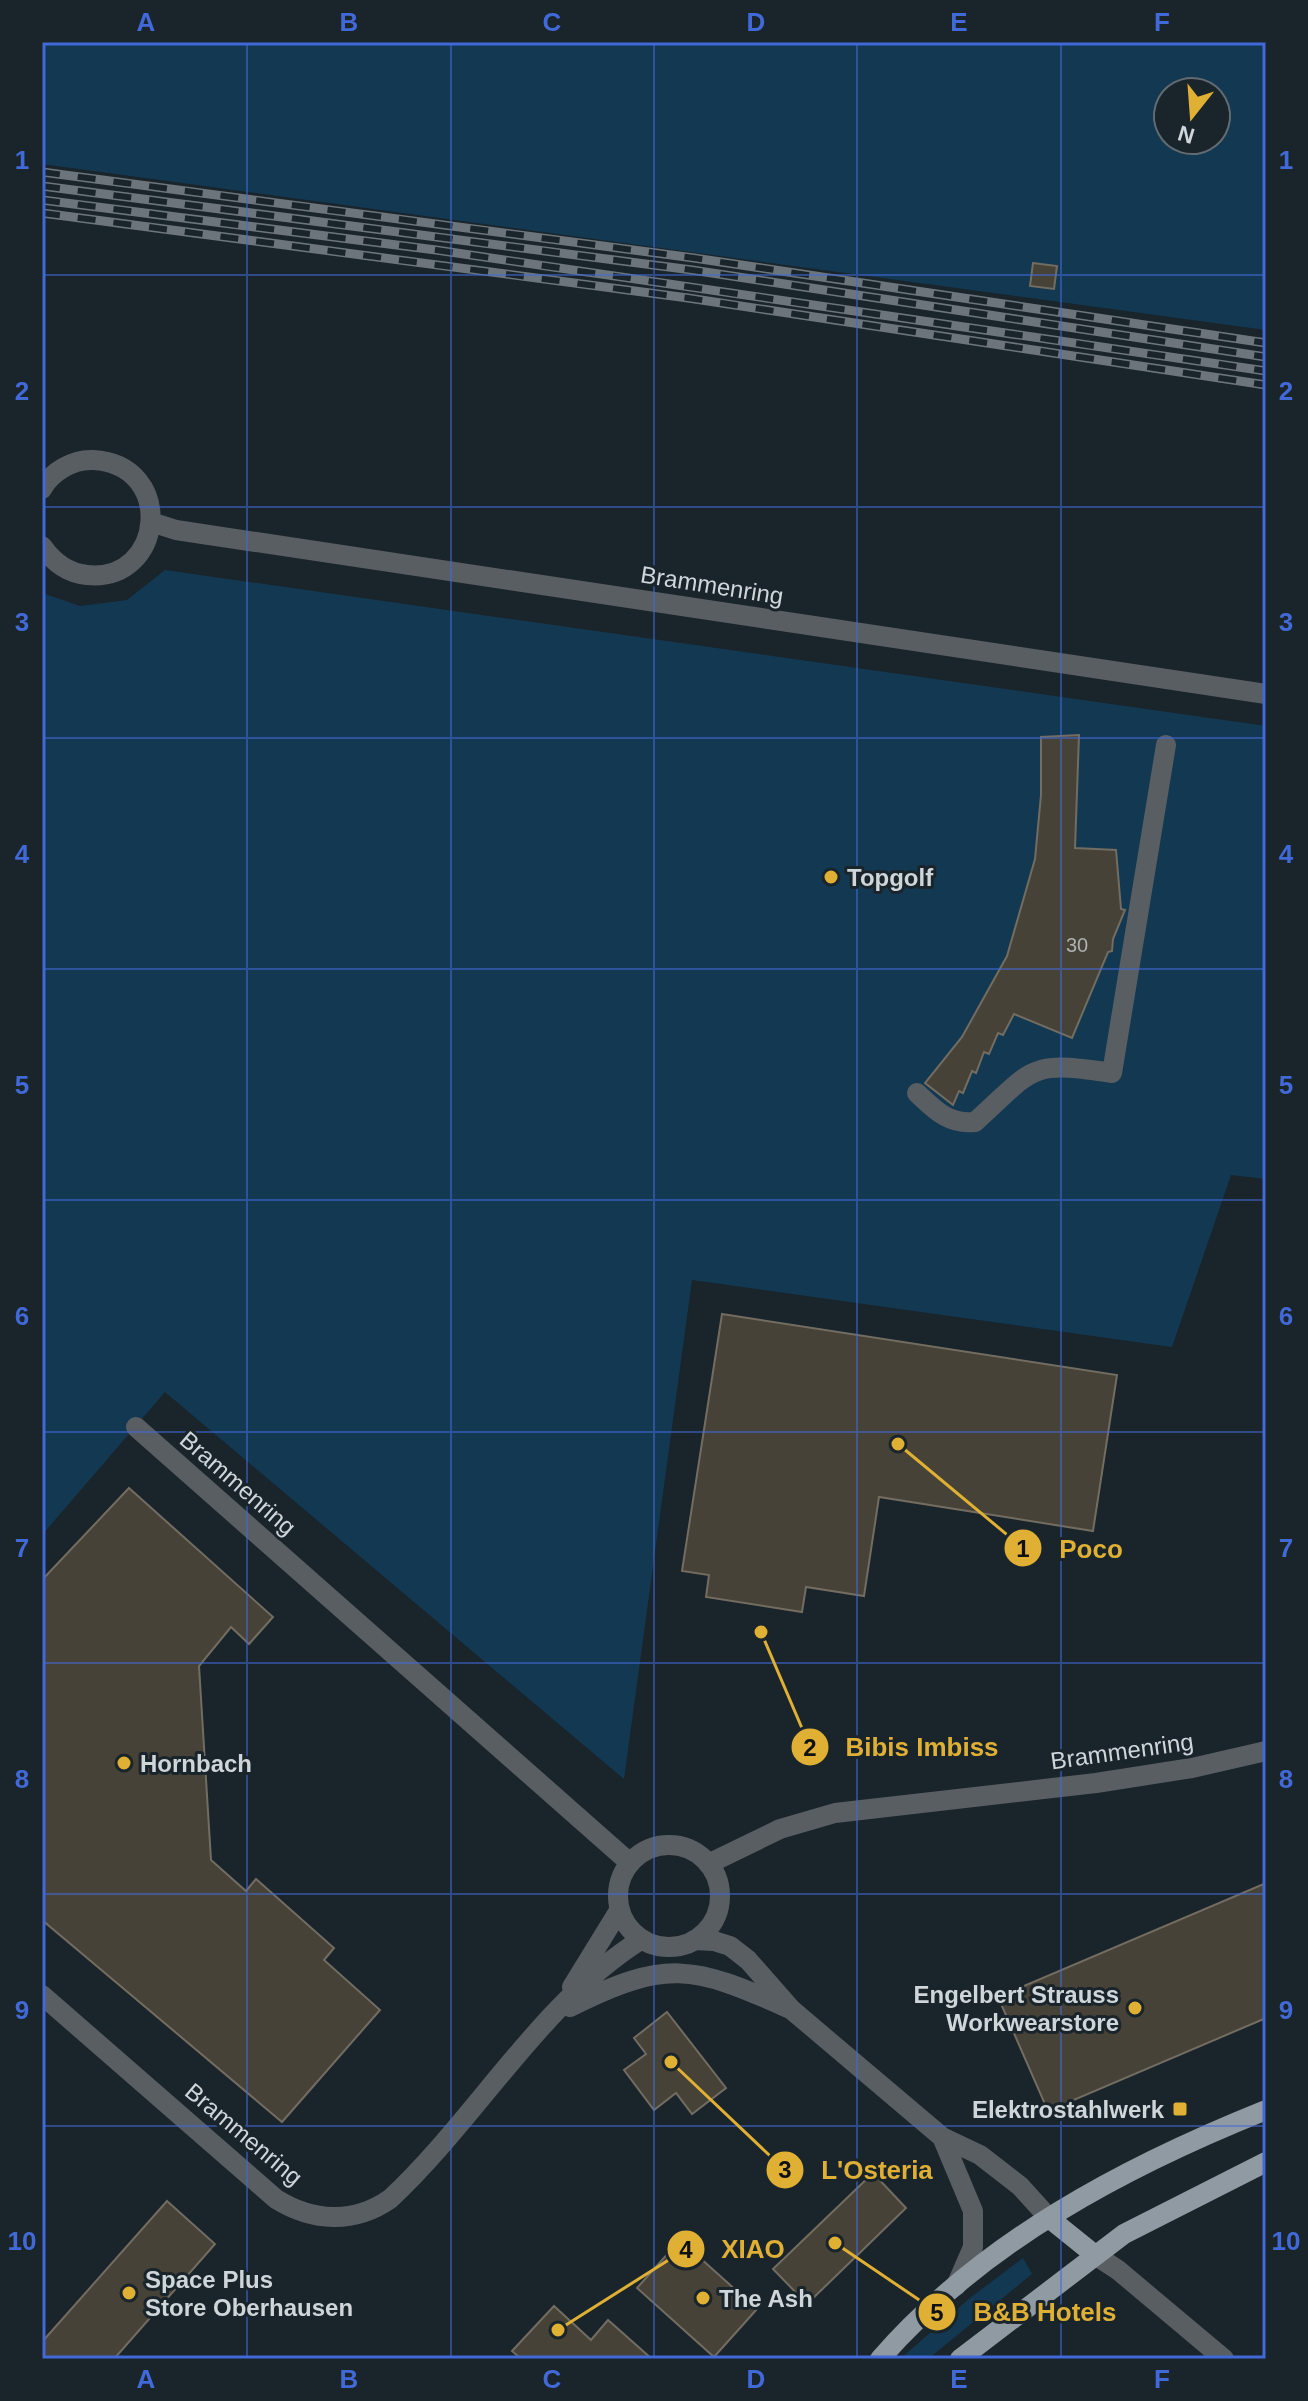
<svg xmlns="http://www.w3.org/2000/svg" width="1308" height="2401" font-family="Helvetica,sans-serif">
  <rect width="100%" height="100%" fill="#1a242b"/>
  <path fill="#133952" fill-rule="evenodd" d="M 42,42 L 1266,42 L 1266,330 L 42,164 ZM 1168,92 L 1216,92 L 1216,140 L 1168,140 Z
    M 165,570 L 1266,726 L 1266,1179 L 1231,1175 L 1172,1347 L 692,1280 L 624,1779 L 165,1392 L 42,1535 L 42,593 L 80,606 L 127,600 Z
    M 1023,2258 L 1032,2274 L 928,2359 L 900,2359 L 970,2298 Z"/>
  <path fill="#474237" stroke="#726c61" stroke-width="2" d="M 1033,263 L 1057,266 L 1054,289 L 1030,286 Z
    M 1079,735 L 1075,848 L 1116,850 L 1121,909 L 1125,910 L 1113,939 L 1112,951 L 1108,952 L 1072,1038 L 1014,1014 L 1003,1035 L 998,1033 L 989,1054 L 984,1052 L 976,1073 L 972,1071 L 963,1093 L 959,1091 L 953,1105 L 925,1083 L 962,1037 L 1007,956 L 1035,859 L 1041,795 L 1041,737 Z
    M 722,1314 L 1117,1375 L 1093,1531 L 879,1497 L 864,1596 L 806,1587 L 802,1612 L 706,1597 L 709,1575 L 682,1571 Z
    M 129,1488 L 273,1617 L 249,1644 L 231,1627 L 199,1666 L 211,1860 L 246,1891 L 256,1879 L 334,1948 L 324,1960 L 380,2010 L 282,2122 L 42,1920 L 42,1580 Z
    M 1266,1883 L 1266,2018 L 1048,2111 L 998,1997 Z
    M 667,2012 L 726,2088 L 692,2114 L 676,2093 L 654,2110 L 624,2070 L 646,2054 L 634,2038 Z
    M 873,2173 L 906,2208 L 807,2304 L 773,2269 Z
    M 167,2201 L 215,2244 L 114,2359 L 42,2359 L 42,2342 Z
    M 680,2240 L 757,2309 L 714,2357 L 637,2288 Z
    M 554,2306 L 591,2340 L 608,2320 L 652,2359 L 521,2359 L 512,2351 Z"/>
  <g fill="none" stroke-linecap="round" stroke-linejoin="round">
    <path stroke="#595e62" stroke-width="20" d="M 42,489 C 51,472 73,459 93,460 C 176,464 165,583 87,575 C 67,573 53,562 42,546
      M 151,522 L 176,530 L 1266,694
      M 917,1093 C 935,1110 949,1125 975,1122 C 1035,1068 1027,1060 1112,1073 L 1166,745
      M 136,1427 L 630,1863
      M618 1896a51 51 0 1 1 102 0a51 51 0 1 1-102 0Z
      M 708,1864 L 780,1829 L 835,1813 L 1096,1783 L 1192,1768 L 1266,1751
      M 694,1940 L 714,1941 L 730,1946 L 748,1960 L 792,2010 L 942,2137 L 980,2155 L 1020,2186 L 1049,2218
      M 572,1987 L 620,1909
      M 42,1995 L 276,2199 C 313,2222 354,2224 390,2199 C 477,2118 540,2003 642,1939
      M 570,2007 C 666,1959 692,1965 788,2008
      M 942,2137 L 973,2211 L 973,2247 L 956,2286
      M 1095,2255 L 1118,2270 L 1224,2359"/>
    <path stroke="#909aa2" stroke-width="20" d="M 1049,2218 L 1095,2255
      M 880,2359 C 982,2242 1124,2167 1266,2110
      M 960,2359 L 1124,2234 L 1266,2162"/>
    <defs>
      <path id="rail" d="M 42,172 L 694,258 L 1266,343
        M 42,186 L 692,270 L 1266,357
        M 42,200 L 436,250 L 1266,371
        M 42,213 L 688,298 L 1266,385"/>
    </defs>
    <use href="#rail" stroke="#6c757b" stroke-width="9"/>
    <use href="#rail" stroke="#1a242b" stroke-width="6" stroke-dasharray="18" stroke-linecap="butt"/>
  </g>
  <path fill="none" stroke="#4169d8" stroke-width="2" stroke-opacity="0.55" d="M 247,42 L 247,2359M 451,42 L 451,2359M 654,42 L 654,2359M 857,42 L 857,2359M 1061,42 L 1061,2359M 42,275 L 1266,275M 42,507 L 1266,507M 42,738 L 1266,738M 42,969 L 1266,969M 42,1200 L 1266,1200M 42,1432 L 1266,1432M 42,1663 L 1266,1663M 42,1894 L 1266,1894M 42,2126 L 1266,2126"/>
  <g fill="#dfb034" stroke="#1a242b" stroke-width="3">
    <circle cx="831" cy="877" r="8"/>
    <circle cx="124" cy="1763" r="8"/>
    <circle cx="1135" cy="2008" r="8"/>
    <rect x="1172" y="2101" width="16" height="16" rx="4"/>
    <circle cx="129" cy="2293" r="8"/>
    <circle cx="703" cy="2298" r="8"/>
  </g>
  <g text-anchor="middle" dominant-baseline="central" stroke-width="6" stroke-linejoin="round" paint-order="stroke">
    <g font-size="20" fill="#adb1b1">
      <text x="1077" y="945">30</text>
    </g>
    <g font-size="24" fill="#cfd6da" stroke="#1a242b">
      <text transform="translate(712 585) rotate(9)">Brammenring</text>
      <text transform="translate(238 1483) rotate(41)">Brammenring</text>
      <text transform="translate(1122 1751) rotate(-8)">Brammenring</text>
      <text transform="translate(244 2134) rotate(40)">Brammenring</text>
    </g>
    <g font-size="24" font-weight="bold" fill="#cfd6da" stroke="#1a242b" text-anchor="start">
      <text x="847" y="877">Topgolf</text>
      <text x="140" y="1763">Hornbach</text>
      <text x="1119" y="1994" text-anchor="end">Engelbert Strauss<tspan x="1119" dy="28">Workwearstore</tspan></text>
      <text x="1164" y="2109" text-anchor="end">Elektrostahlwerk</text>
      <text x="145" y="2279">Space Plus<tspan x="145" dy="28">Store Oberhausen</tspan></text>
      <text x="719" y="2298">The Ash</text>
    </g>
  </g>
  <path fill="none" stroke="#dfb034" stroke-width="3" d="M898 1444L1023 1548M761 1632L810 1747M671 2062L785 2170M558 2330L686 2249M835 2243L937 2312"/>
  <g fill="#dfb034" stroke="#1a242b" stroke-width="3">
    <circle cx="898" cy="1444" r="8"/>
    <circle cx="761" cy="1632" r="8"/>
    <circle cx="671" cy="2062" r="8"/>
    <circle cx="558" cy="2330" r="8"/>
    <circle cx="835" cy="2243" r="8"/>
    <circle cx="1023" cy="1548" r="20"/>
    <circle cx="810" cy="1747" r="20"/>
    <circle cx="785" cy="2170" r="20"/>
    <circle cx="686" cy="2249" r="20"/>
    <circle cx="937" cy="2312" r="20"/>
  </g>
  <g font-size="24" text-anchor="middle" font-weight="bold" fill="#111">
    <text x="1023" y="1557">1</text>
    <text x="810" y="1756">2</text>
    <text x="785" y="2178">3</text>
    <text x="686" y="2258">4</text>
    <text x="937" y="2321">5</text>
  </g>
  <g font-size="26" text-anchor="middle" font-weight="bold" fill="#dfb034" stroke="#1a242b" stroke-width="6" stroke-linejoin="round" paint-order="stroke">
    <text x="1091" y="1558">Poco</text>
    <text x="922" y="1756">Bibis Imbiss</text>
    <text x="877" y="2179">L'Osteria</text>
    <text x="753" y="2258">XIAO</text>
    <text x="1045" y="2321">B&amp;B Hotels</text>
  </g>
  <rect width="1308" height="2401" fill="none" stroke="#1a242b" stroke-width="88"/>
  <g transform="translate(1192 116) rotate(197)"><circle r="38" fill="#1a242b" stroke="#626b71" stroke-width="2"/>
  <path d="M0-6L14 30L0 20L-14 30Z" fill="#dfb034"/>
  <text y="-12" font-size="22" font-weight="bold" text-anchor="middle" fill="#cfd6da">N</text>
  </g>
  <rect x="44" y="44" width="1220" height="2313" fill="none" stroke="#4169d8" stroke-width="3"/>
  <g font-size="26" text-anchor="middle" font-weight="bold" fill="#4169d8">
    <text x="146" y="31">A</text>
    <text x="349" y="31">B</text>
    <text x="552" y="31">C</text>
    <text x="756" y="31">D</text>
    <text x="959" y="31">E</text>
    <text x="1162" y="31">F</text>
    <text x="22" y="169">1</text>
    <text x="1286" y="169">1</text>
    <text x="22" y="400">2</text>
    <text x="1286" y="400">2</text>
    <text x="22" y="631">3</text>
    <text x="1286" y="631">3</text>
    <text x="22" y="863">4</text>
    <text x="1286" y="863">4</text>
    <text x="22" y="1094">5</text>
    <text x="1286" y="1094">5</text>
    <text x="22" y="1325">6</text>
    <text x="1286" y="1325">6</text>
    <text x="22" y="1557">7</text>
    <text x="1286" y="1557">7</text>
    <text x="22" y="1788">8</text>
    <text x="1286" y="1788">8</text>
    <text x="22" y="2019">9</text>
    <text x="1286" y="2019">9</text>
    <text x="22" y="2250">10</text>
    <text x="1286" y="2250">10</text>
    <text x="146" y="2388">A</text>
    <text x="349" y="2388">B</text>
    <text x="552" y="2388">C</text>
    <text x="756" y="2388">D</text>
    <text x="959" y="2388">E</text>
    <text x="1162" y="2388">F</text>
  </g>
</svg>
